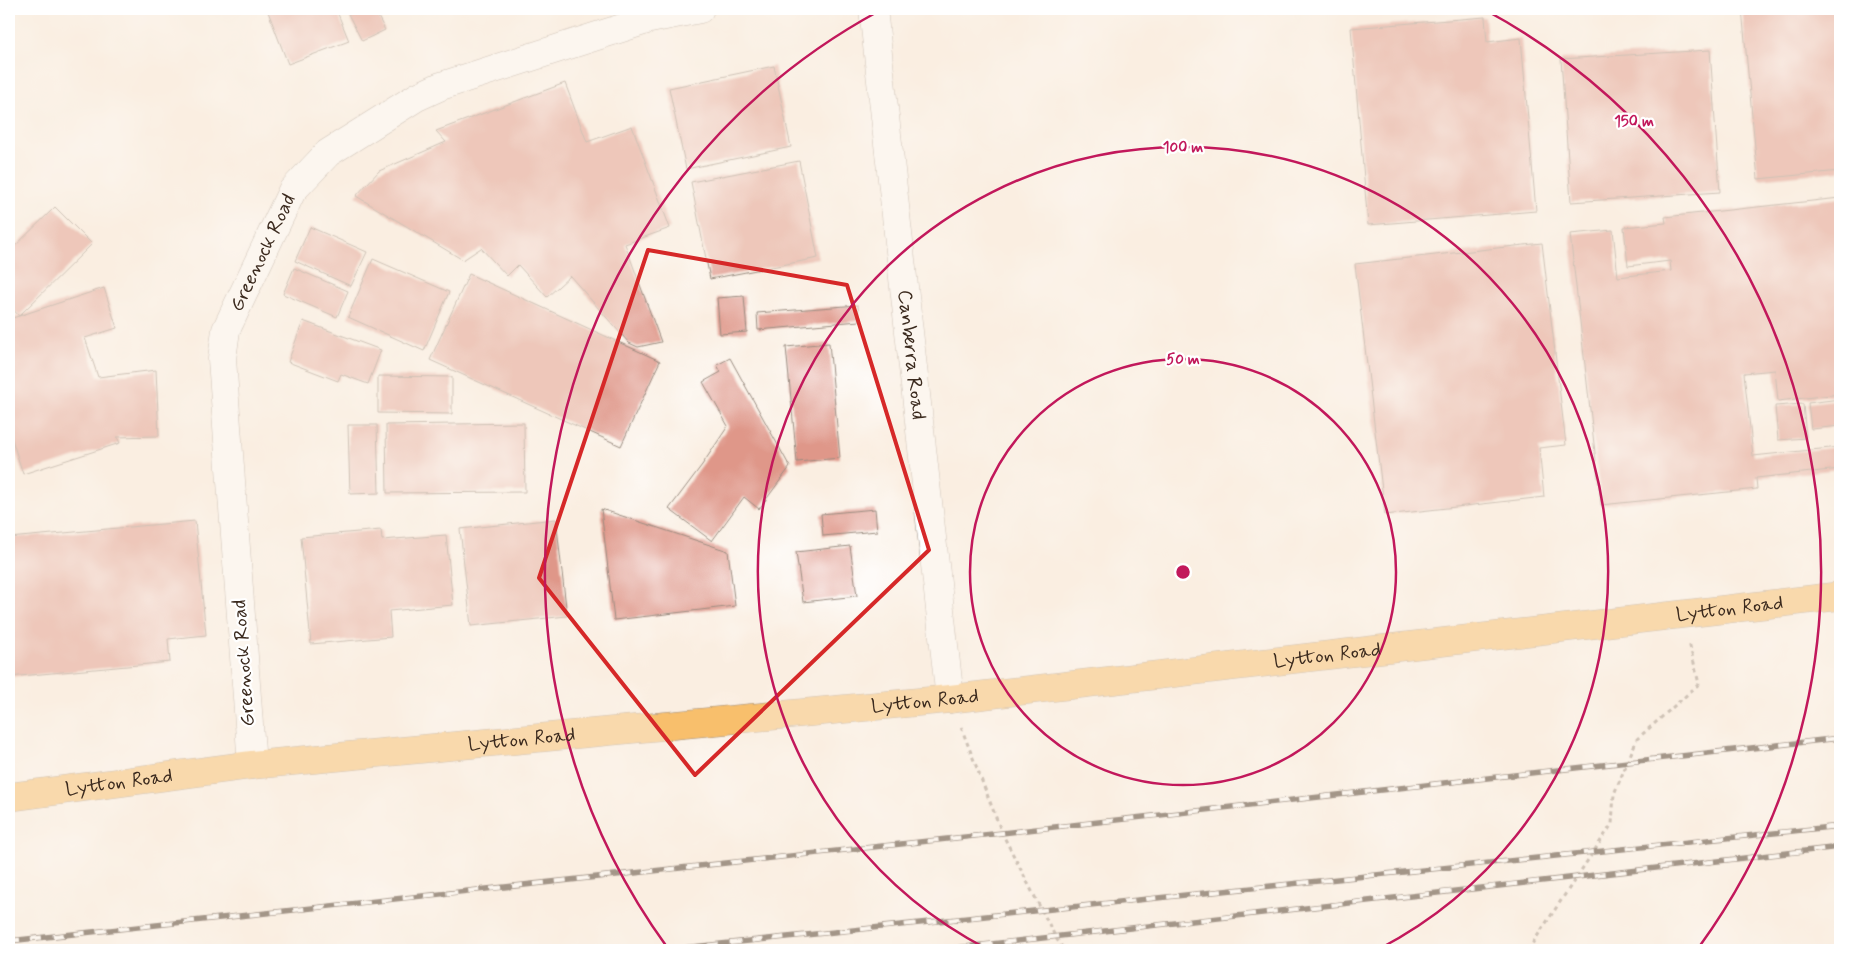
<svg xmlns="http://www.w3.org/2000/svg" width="1849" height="959" font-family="Mynerve,sans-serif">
  <rect width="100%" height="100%" fill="#fff"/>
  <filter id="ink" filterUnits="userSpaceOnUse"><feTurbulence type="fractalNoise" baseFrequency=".02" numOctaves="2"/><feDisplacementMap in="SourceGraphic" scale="10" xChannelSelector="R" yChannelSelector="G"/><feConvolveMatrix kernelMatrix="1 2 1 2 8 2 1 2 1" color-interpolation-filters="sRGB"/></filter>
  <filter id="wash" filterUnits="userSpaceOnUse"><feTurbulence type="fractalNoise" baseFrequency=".0096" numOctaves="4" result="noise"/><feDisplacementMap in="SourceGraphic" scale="20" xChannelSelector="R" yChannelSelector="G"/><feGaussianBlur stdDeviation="1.12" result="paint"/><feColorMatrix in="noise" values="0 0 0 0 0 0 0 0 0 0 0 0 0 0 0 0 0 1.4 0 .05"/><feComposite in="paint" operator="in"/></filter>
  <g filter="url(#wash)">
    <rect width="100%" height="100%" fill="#faeee1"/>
    <g id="blocks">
      <path fill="#df9789" d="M 267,9 L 336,9 L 349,41 L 288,64 Z
        M 358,9 L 374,9 L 385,30 L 362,41 L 348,14 Z
        M 1742,9 L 1840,9 L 1840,171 L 1758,179 Z
        M 1485,17 L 1487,42 L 1521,38 L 1536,211 L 1368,225 L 1351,28 Z
        M 1710,50 L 1720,192 L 1571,202 L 1561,59 Z
        M 774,66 L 791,147 L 686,169 L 669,88 Z
        M 565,83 L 587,142 L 632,126 L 670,228 L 625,244 L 661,342 L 638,347 L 629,343 L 570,276 L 547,297 L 518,265 L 507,276 L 481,248 L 463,260 L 356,196 L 379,171 L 446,142 L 436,131 Z
        M 799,161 L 818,258 L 710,279 L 691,182 Z
        M 1840,198 L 1840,394 L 1778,401 L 1775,370 L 1744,373 L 1753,456 L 1840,447 L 1840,469 L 1756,478 L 1757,489 L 1601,505 L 1570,234 L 1613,230 L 1618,277 L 1671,271 L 1670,261 L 1628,266 L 1624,227 L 1666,223 L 1665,217 Z
        M 55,207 L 92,244 L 19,316 L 104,288 L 117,328 L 85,338 L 98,377 L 156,370 L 159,436 L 117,437 L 120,443 L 23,474 L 9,430 L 9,319 L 19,316 L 9,305 L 9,252 Z
        M 310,227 L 367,252 L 351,286 L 295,261 Z
        M 1542,243 L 1566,445 L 1539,448 L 1544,497 L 1385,515 L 1355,264 Z
        M 373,259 L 449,292 L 424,351 L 348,317 Z
        M 294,268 L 348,291 L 337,317 L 283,294 Z
        M 469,274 L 660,361 L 621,446 L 430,360 Z
        M 744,296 L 747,332 L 720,334 L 717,298 Z
        M 858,305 L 859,321 L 758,330 L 757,313 Z
        M 303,321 L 381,350 L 368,384 L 341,374 L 338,381 L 288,362 Z
        M 829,343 L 840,458 L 797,462 L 786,347 Z
        M 730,358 L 790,467 L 759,509 L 744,497 L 712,541 L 669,509 L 702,465 L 728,426 L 703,382 L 721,372 L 717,365 Z
        M 378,376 L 452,377 L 452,414 L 378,413 Z
        M 1840,399 L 1840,426 L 1811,429 L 1808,403 Z
        M 1803,404 L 1806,438 L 1778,440 L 1775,406 Z
        M 524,423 L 525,492 L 387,493 L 386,425 Z
        M 348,425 L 377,425 L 379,493 L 350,494 Z
        M 601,509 L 728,551 L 735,606 L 614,620 Z
        M 875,509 L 877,531 L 823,536 L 821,514 Z
        M 556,519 L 567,616 L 471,626 L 460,529 Z
        M 195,521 L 206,635 L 168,639 L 170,662 L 9,677 L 9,538 Z
        M 381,530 L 382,540 L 446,535 L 453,605 L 389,611 L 391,637 L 311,644 L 301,537 Z
        M 850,546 L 857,596 L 803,602 L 796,552 Z"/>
    </g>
  </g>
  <g filter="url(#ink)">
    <use href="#blocks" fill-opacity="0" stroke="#9a8c80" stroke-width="1"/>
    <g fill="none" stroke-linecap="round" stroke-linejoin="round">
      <defs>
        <g id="minor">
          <path id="s1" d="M 873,9 L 950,699"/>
          <path id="s2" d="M 252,765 L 222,359 L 226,330 L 292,191 L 328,153 L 417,97 L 441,86 L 650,19 L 700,9"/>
        </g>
        <g id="major">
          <path id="s3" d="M 9,797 L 252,765 L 950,699 L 1840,596"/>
        </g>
      </defs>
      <use href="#minor" stroke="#9a8c80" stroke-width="29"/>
      <use href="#major" stroke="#9a8c80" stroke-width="29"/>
      <path stroke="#9a8c80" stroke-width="3" stroke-dasharray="4 4" stroke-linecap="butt" d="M 961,727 L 1002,833 L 1056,938 L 1064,950
        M 1528,950 L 1612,824 L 1614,794 L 1637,739 L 1699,684 L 1689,642"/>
      <use href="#minor" stroke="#fff" stroke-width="28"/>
      <use href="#major" stroke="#f8bf6c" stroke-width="28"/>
      <defs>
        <path id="rail" d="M 9,941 L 1002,833 L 1840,738
          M 664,950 L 1840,826
          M 938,950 L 1840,847"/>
      </defs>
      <use href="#rail" stroke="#3b2a1e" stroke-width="5.5"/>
      <use href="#rail" stroke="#fff" stroke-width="4" stroke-dasharray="11" stroke-linecap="butt"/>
    </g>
  </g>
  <path d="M0 0H1849V959H0ZM 648,250 L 847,285 L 929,550 L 695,775 L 539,578 Z" fill="#faeee1" fill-opacity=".55" fill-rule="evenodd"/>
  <path fill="none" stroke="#d62828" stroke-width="4" stroke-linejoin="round" d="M 648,250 L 847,285 L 929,550 L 695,775 L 539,578 Z"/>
  <g fill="none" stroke="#c2185b" stroke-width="2.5">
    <circle cx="1183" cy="572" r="213"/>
    <path d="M987 949A425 425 0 1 1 1379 949"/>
    <path d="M667 947A638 638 0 0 1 879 11M1487 11A638 638 0 0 1 1699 947"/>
  </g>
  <g text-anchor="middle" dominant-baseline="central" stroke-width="4.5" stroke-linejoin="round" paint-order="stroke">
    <g font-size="20" fill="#3b2a1e" stroke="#fff">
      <text stroke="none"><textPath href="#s2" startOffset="522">Greenock Road</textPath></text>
      <text stroke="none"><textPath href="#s1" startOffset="348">Canberra Road</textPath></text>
      <text stroke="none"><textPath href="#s3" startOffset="1731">Lytton Road</textPath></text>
      <text stroke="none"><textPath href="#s3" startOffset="1326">Lytton Road</textPath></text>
      <text transform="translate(244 663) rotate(-94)">Greenock Road</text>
      <text stroke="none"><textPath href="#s3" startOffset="921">Lytton Road</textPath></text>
      <text stroke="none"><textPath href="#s3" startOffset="516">Lytton Road</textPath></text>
      <text stroke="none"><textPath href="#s3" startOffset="111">Lytton Road</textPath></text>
    </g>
  </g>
  <circle cx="1183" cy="572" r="8" fill="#c2185b" stroke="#fff" stroke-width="2.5"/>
  <g font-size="15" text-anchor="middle" font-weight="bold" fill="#c2185b" stroke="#fff" stroke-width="4.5" stroke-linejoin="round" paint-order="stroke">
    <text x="1634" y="126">150 m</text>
    <text x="1183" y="152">100 m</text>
    <text x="1183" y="364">50 m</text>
  </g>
  <rect width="1849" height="959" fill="none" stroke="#fff" stroke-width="30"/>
</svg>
